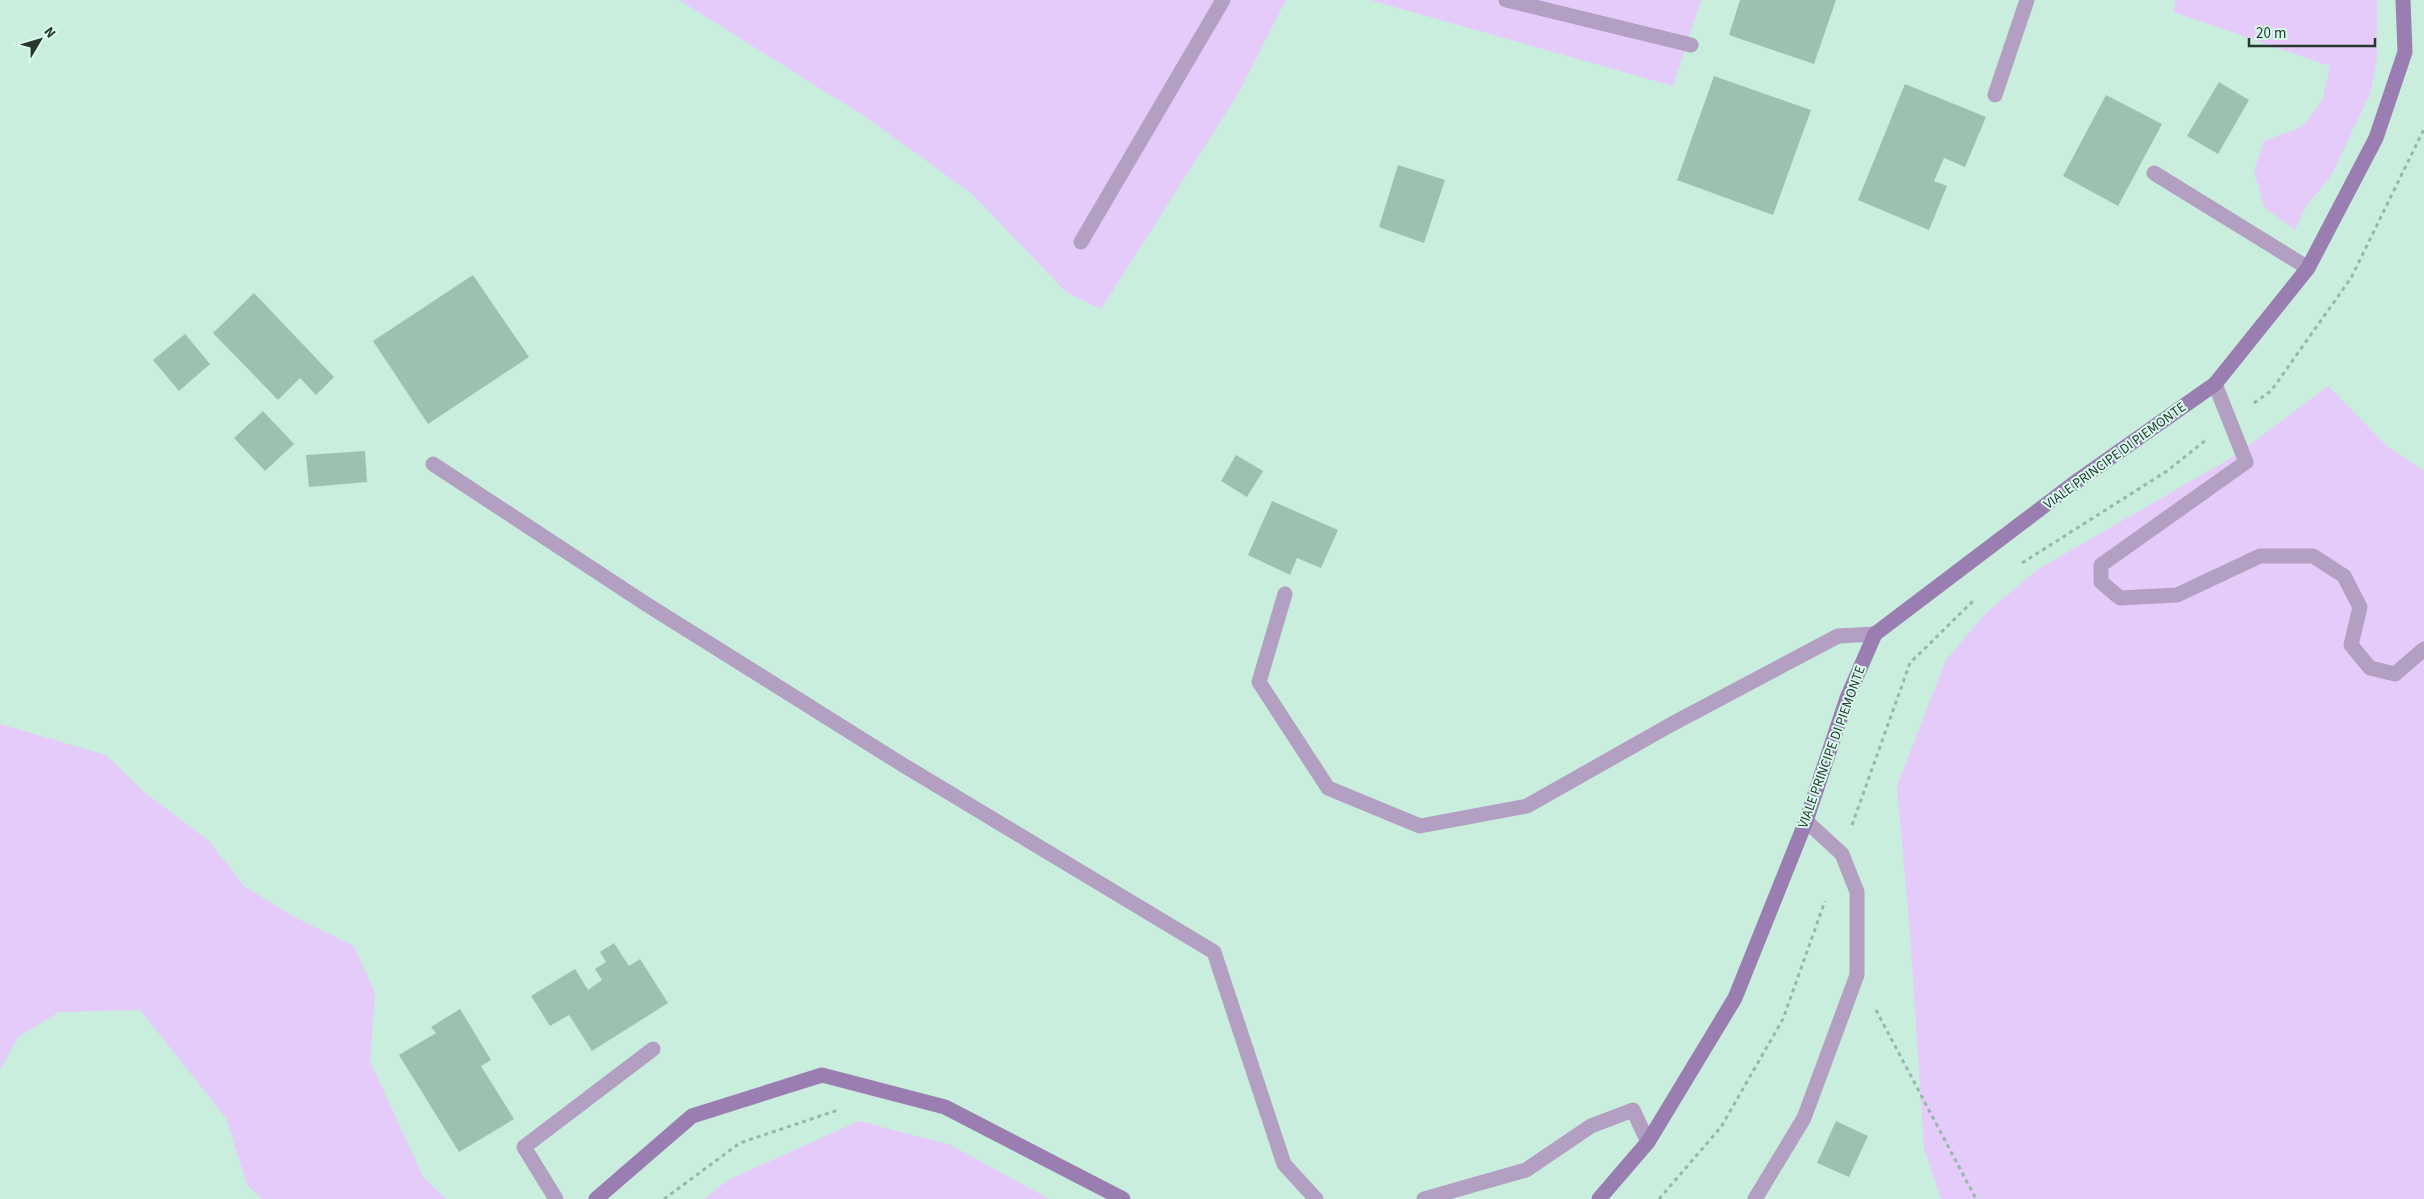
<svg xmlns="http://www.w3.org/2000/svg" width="2424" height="1199" font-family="'Source Sans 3',sans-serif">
  <rect width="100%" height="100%" fill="#c9eede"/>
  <path fill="#e5cbfa" d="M 679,0 L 1286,0 L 1238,94 L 1101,309 L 1066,292 L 972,194 L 867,118 Z
    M 1370,0 L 1701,0 L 1673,86 Z
    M 2175,0 L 2377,0 L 2377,59 L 2370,94 L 2331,176 L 2306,206 L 2295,230 L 2264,207 L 2254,171 L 2264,141 L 2302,127 L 2322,101 L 2330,66 L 2174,12 Z
    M 2328,386 L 2388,447 L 2424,471 L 2424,1199 L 1941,1199 L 1924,1148 L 1910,934 L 1897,786 L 1946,660 L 1986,613 L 2037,570 L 2236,455 Z
    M 0,724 L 106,755 L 144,792 L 209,841 L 244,886 L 296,918 L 354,946 L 375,993 L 370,1061 L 423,1177 L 446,1199 L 262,1199 L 247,1185 L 226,1118 L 140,1010 L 59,1012 L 18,1037 L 0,1070 Z
    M 859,1121 L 951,1145 L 1049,1199 L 704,1199 L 728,1180 Z"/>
  <path fill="#9dc0b1" d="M 1740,0 L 1836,0 L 1814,64 L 1729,35 Z
    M 1714,76 L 1811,110 L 1773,215 L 1677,180 Z
    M 2219,82 L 2249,100 L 2218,154 L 2187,136 Z
    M 1905,84 L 1986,117 L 1965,167 L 1944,158 L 1934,181 L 1947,186 L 1929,230 L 1858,200 Z
    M 2106,95 L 2162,124 L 2118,206 L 2063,176 Z
    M 1398,165 L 1445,180 L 1424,243 L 1379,227 Z
    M 473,275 L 529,357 L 428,424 L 373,341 Z
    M 254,293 L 334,377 L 316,395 L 300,378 L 278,400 L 213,333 Z
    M 185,334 L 210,364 L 179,391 L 153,360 Z
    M 263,411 L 294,444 L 265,471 L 234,438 Z
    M 365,451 L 367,482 L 309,487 L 306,455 Z
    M 1236,455 L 1263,471 L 1247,497 L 1221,481 Z
    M 1272,501 L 1338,530 L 1321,568 L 1297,558 L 1290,575 L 1248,555 Z
    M 614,943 L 629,966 L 640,959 L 668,1003 L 592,1051 L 569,1015 L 550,1026 L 531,996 L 575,969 L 588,990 L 602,980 L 595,969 L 606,962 L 600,952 Z
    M 460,1009 L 491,1060 L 481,1066 L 514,1119 L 459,1152 L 399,1055 L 436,1033 L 431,1027 Z
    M 1836,1121 L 1868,1136 L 1849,1177 L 1817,1163 Z"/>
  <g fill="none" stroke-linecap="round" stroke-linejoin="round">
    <path stroke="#98b6a9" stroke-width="3" stroke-dasharray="4 4" stroke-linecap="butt" d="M 2254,403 L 2271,391 L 2351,278 L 2424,129
      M 2022,563 L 2167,471 L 2206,440
      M 1852,825 L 1910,663 L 1974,600
      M 1876,1010 L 1976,1199
      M 664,1199 L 740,1143 L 838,1110
      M 1659,1199 L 1721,1127 L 1783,1019 L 1825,901"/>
    <path stroke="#b29fc2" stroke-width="15" d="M 1506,0 L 1691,45
      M 1995,95 L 2027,0
      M 2154,173 L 2308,268
      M 2215,384 L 2246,462 L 2101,565 L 2101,582 L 2120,598 L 2177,595 L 2260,556 L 2313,556 L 2344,576 L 2360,607 L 2351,645 L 2370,668 L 2395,674 L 2424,649
      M 433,464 L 646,604 L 903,765 L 1214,952 L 1284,1164 L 1316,1199
      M 1285,594 L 1259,682 L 1328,788 L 1420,826 L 1527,806 L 1672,724 L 1838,636 L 1875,634
      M 556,1199 L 524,1147 L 653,1049
      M 1424,1199 L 1526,1170 L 1591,1126 L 1633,1110 L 1648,1142
      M 1755,1199 L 1804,1118 L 1857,975 L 1857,892 L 1842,854 L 1806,821"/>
    <path stroke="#b29fc2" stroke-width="15" d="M 1081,242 L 1223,0"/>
    <path stroke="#9a7db1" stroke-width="15" d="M 596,1199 L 692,1116 L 822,1075 L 945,1107 L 1123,1199
      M 1599,1199 L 1648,1142 L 1735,998 L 1806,821 L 1847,698 L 1875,634 L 2073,484 L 2215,384 L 2308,268 L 2376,138 L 2405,52 L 2403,0"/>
  </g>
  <g text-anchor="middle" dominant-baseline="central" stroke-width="4" stroke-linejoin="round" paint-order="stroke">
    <g font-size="14" fill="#293731" stroke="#d7fbeb">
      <text transform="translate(2115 456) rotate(-36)">VIALE PRINCIPE DI PIEMONTE</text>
      <text transform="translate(1832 747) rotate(-70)">VIALE PRINCIPE DI PIEMONTE</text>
    </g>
  </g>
  <g transform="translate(40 40) rotate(52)" stroke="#d7fbeb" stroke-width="4" paint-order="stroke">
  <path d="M0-4L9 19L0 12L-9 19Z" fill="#293731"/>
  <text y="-8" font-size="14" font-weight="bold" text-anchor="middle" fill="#293731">N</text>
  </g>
  <path d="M2249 38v8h126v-8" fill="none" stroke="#293731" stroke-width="2.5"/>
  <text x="2256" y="38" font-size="15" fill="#293731" stroke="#d7fbeb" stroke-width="4" paint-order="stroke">20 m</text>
</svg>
